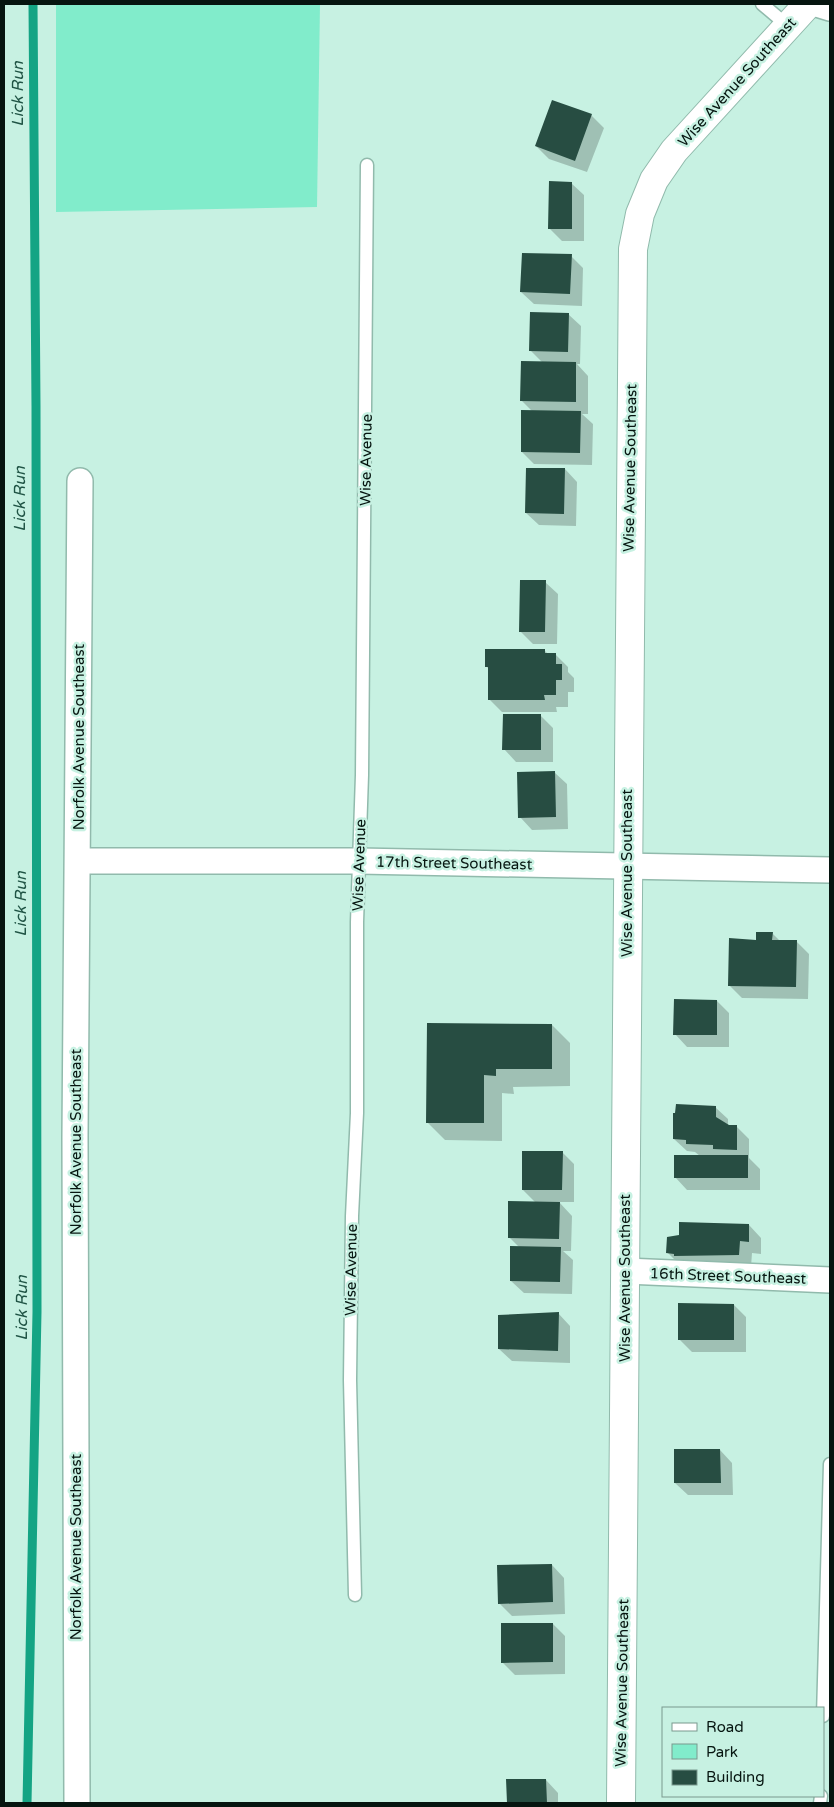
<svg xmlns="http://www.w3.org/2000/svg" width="834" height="1807" font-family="'Varela Round',sans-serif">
  <rect width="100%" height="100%" fill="#c7f1e2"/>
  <path fill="#81eccb" d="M 56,4 L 320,4 L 317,207 L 56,212 Z"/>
  <path fill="#0003" d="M 591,115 L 604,128 L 587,172 L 549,159 L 536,146 Z
    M 571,183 L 584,195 L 584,241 L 562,241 L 549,228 Z
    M 571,256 L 583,268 L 582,306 L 534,304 L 521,292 Z
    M 568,314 L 581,326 L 580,364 L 577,364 L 588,376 L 588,414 L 582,414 L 593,424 L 592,465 L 534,464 L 522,452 L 532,411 L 522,401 L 543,363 L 531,351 Z
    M 565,469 L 577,482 L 576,526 L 539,525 L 526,513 Z
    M 545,582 L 558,594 L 557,644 L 533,644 L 520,631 Z
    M 544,650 L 548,654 L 556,655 L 568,667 L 568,672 L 574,678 L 574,692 L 568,692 L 568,707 L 556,707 L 557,712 L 502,712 L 489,699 L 489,669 L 486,666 Z
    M 540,715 L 553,728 L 553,762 L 516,762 L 504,749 Z
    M 554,772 L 567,784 L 568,829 L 532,830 L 520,817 Z
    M 772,933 L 780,941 L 796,941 L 809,954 L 808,999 L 742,998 L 730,986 L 757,941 Z
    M 717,1001 L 729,1013 L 729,1047 L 687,1047 L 675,1034 Z
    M 428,1025 L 552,1025 L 570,1043 L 570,1086 L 513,1087 L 514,1094 L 502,1093 L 502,1141 L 445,1140 L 427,1122 Z
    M 715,1107 L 728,1119 L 728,1126 L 736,1126 L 749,1139 L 749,1158 L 760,1169 L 760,1190 L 687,1190 L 675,1177 L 700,1156 L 695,1152 L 687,1151 L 674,1139 Z
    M 562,1152 L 574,1164 L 574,1202 L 559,1202 L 572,1216 L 571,1251 L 563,1251 L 573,1260 L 572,1294 L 524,1293 L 511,1281 L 519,1247 L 509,1237 L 536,1203 L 523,1190 Z
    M 749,1225 L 761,1238 L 761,1254 L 752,1253 L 751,1267 L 680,1265 L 668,1253 Z
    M 734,1305 L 746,1317 L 746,1352 L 692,1352 L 679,1339 Z
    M 558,1313 L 570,1326 L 570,1363 L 512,1361 L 499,1349 Z
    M 720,1450 L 732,1463 L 733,1495 L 688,1495 L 675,1483 Z
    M 552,1565 L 564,1578 L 565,1614 L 512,1616 L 499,1603 Z
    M 553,1624 L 565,1636 L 565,1674 L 515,1675 L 502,1662 Z
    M 546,1780 L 558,1793 L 558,1803 L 508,1803 L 508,1781 Z"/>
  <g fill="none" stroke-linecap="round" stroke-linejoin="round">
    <path stroke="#14a484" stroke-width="9" d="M 27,1803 L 37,1312 L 36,406 L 33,4"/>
  </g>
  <path fill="#274d42" d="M 552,100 L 592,114 L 575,161 L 535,146 Z
    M 549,181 L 572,182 L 572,229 L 548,229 Z
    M 522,253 L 572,254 L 570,294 L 520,292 Z
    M 530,312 L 569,313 L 568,352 L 529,351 Z
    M 521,361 L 576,362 L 576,402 L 520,401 Z
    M 521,410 L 581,411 L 580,453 L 521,452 Z
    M 526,468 L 565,468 L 564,514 L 525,513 Z
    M 520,580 L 546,580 L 545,632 L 519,632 Z
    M 485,649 L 545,649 L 545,653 L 556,653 L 556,664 L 562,664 L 562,680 L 556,680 L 556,695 L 544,695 L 545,700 L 488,700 L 488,667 L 485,667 Z
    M 503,714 L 541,714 L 541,750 L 502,750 Z
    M 555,771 L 556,817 L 518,818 L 517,772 Z
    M 756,932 L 773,932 L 772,940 L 797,940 L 796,987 L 728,986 L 729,938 L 756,940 Z
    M 674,999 L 717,1000 L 717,1035 L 673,1035 Z
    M 427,1023 L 552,1024 L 552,1069 L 496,1069 L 496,1076 L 484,1075 L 484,1123 L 426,1123 Z
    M 676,1104 L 716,1106 L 716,1117 L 729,1125 L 737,1125 L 737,1150 L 713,1149 L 713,1145 L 686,1144 L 686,1140 L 673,1139 L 673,1113 L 675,1113 Z
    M 522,1151 L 563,1151 L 562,1190 L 522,1190 Z
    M 674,1155 L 748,1155 L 748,1178 L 674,1178 Z
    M 508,1201 L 560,1202 L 559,1239 L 508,1238 Z
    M 679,1222 L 749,1224 L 749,1242 L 740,1241 L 739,1255 L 674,1256 L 674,1254 L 666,1253 L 667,1237 L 679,1235 Z
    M 510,1246 L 561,1247 L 560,1282 L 510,1281 Z
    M 678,1303 L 734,1304 L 734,1340 L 678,1340 Z
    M 559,1312 L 558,1351 L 498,1349 L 498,1315 Z
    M 674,1449 L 720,1449 L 721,1483 L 674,1483 Z
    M 552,1564 L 553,1602 L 498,1604 L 497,1565 Z
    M 501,1623 L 553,1623 L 553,1662 L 501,1663 Z
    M 506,1779 L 546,1779 L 547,1803 L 507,1803 Z"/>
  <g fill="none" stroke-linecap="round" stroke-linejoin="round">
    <defs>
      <path id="service" d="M 762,4 L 788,26
        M 355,1595 L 350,1380 L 352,1216 L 357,1113 L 357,922 L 362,775 L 367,165
        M 823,1716 L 830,1464
        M 820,1803 L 821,1796"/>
      <path id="minor" d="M 817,4 L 830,8
        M 78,861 L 359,861 L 830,870
        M 626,1271 L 830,1280
        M 77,1803 L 75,1137 L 80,481"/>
      <path id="tertiary" d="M 621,1803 L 633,249 L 640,214 L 654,180 L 674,151 L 808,4"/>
    </defs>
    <use href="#service" stroke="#91baac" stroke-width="15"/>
    <use href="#minor" stroke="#91baac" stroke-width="28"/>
    <use href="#tertiary" stroke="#91baac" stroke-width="30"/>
    <use href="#service" stroke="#fff" stroke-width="12"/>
    <use href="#minor" stroke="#fff" stroke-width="25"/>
    <use href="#tertiary" stroke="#fff" stroke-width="28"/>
  </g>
  <g text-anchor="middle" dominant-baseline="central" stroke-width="5" stroke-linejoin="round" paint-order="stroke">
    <g font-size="15" fill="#061510" stroke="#c7f1e2">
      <text transform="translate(737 82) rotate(-48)">Wise Avenue Southeast</text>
      <text transform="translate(366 460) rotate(-89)">Wise Avenue</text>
      <text transform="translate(630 468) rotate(-89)">Wise Avenue Southeast</text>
      <text transform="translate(79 737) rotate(-90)">Norfolk Avenue Southeast</text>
      <text transform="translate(454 863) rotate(1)">17th Street Southeast</text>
      <text transform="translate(359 865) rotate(-88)">Wise Avenue</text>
      <text transform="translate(627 873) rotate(-90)">Wise Avenue Southeast</text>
      <text transform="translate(76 1142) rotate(-90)">Norfolk Avenue Southeast</text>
      <text transform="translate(351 1270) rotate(-89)">Wise Avenue</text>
      <text transform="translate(728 1276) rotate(2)">16th Street Southeast</text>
      <text transform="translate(625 1278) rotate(-90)">Wise Avenue Southeast</text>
      <text transform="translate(76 1547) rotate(-90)">Norfolk Avenue Southeast</text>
      <text transform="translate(622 1683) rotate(-89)">Wise Avenue Southeast</text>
    </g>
    <g font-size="16" font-style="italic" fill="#205445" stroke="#c7f1e2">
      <text transform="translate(18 94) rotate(-90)">Lick Run</text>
      <text transform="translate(20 499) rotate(-90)">Lick Run</text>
      <text transform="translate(21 904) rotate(-90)">Lick Run</text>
      <text transform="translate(22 1308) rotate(-90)">Lick Run</text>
    </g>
  </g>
  <rect width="834" height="1807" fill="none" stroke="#061510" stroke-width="10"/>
  <rect x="662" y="1707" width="162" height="90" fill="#c7f1e2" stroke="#7a998e"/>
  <rect x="672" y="1723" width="25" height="8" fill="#ffffff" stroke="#7a998e"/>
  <text x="706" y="1732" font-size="15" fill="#061510">Road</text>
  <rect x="672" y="1744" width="25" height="15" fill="#81eccb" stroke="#7a998e"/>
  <text x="706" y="1757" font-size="15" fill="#061510">Park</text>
  <rect x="672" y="1770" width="25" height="15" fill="#274d42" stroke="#7a998e"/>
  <text x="706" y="1782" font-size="15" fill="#061510">Building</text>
</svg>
